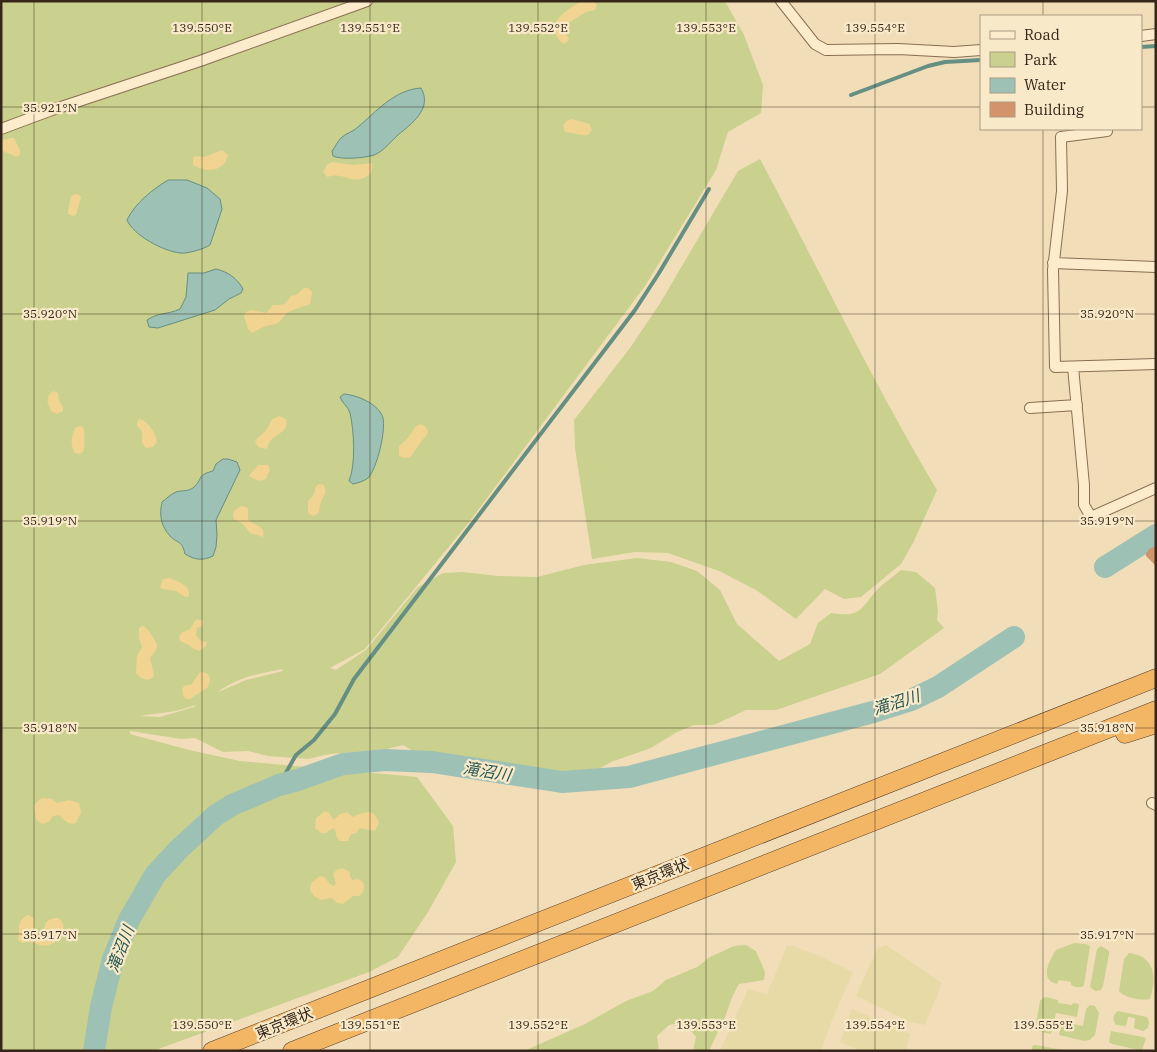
<svg xmlns="http://www.w3.org/2000/svg" width="1157" height="1052" font-family="'IBM Plex Serif','Noto Sans JP',serif">
  <rect width="100%" height="100%" fill="#f1deb9"/>
  <path fill="#e7daa6" d="M 886,945 L 942,983 L 925,1025 L 910,1022 L 856,996 L 877,949 Z
    M 787,946 L 793,946 L 817,955 L 853,972 L 830,1025 L 821,1051 L 720,1051 L 748,989 L 767,994 Z
    M 852,1009 L 910,1034 L 906,1051 L 861,1051 L 840,1042 Z"/>
  <path fill="#cad08d" fill-rule="evenodd" d="M 1,1 L 725,1 L 744,35 L 763,85 L 761,113 L 728,132 L 716,170 L 645,286 L 470,521 L 365,649 L 330,668 L 336,670 L 366,650 L 418,587 L 443,573 L 463,572 L 498,576 L 537,577 L 584,565 L 637,558 L 671,562 L 697,571 L 720,590 L 737,624 L 779,661 L 810,644 L 818,623 L 831,613 C 863,618 860,608 879,588 C 885,582 894,576 901,570 L 916,572 L 935,588 L 938,611 L 937,620 L 944,628 L 880,674 L 776,710 L 746,710 L 714,725 L 694,725 L 677,732 L 651,748 L 611,762 L 590,774 L 553,772 L 489,765 L 416,753 L 403,745 L 387,749 L 330,754 L 308,759 L 268,756 L 248,751 L 223,752 L 195,738 L 181,739 L 130,731 L 130,734 L 189,750 L 240,761 L 417,777 L 453,826 L 456,862 L 428,912 L 398,957 L 369,972 L 153,1051 L 1,1051 ZM 282,669 L 283,671 L 246,680 L 218,692 C 237,677 259,674 282,669 ZM 196,705 L 194,707 L 160,717 L 139,716 L 176,711 Z
    M 760,159 C 819,269 873,383 937,490 L 914,541 L 901,564 L 861,597 L 844,599 L 825,589 L 796,619 L 756,590 L 719,571 L 668,553 L 635,552 L 592,559 L 575,448 L 574,420 L 630,348 L 659,305 L 738,171 Z
    M 1074,943 L 1086,944 L 1090,946 L 1084,985 L 1082,987 L 1075,987 L 1071,985 L 1071,982 L 1059,980 L 1057,984 C 1039,980 1049,961 1056,950 Z
    M 746,945 L 756,951 L 765,972 L 764,980 L 739,984 L 733,995 L 725,1017 L 709,1051 L 693,1051 L 696,1037 L 684,1022 L 669,1025 L 657,1036 L 659,1051 L 524,1051 L 585,1024 L 626,1001 L 653,991 L 666,980 L 697,967 L 710,957 L 734,946 Z
    M 1101,946 L 1109,951 L 1109,954 L 1103,986 L 1101,990 L 1095,991 L 1090,987 L 1097,949 Z
    M 1129,953 C 1155,956 1157,977 1150,999 C 1141,1001 1125,998 1119,991 L 1124,959 Z
    M 1046,997 L 1058,1000 L 1058,1003 L 1072,1005 L 1073,1003 L 1079,1004 L 1077,1017 L 1056,1013 L 1051,1034 L 1038,1031 L 1036,1024 L 1040,1001 L 1043,998 Z
    M 1090,1005 L 1095,1006 L 1099,1013 L 1095,1035 L 1090,1040 L 1084,1041 L 1059,1035 L 1062,1022 L 1083,1026 L 1086,1009 Z
    M 1118,1011 L 1147,1017 L 1149,1022 L 1148,1028 L 1143,1031 L 1134,1028 L 1135,1018 L 1128,1017 L 1126,1026 L 1116,1025 C 1112,1020 1113,1014 1118,1011 Z
    M 1111,1031 L 1143,1037 L 1146,1038 L 1142,1050 L 1139,1050 L 1112,1044 L 1109,1042 Z
    M 1033,1045 L 1036,1045 L 1068,1051 L 1031,1051 Z"/>
  <path fill="#f1d492" d="M 582,1 L 593,1 L 597,5 L 595,10 L 586,12 L 565,25 L 565,32 L 569,39 L 567,42 L 563,44 C 542,24 565,11 582,1 Z
    M 572,119 L 589,124 L 592,130 L 588,135 C 579,136 573,132 565,132 L 563,126 L 566,121 Z
    M 10,138 L 14,138 L 20,150 L 20,155 L 16,157 L 1,150 L 1,139 L 5,140 Z
    M 222,150 L 228,155 C 224,172 207,173 193,165 L 193,158 L 196,156 L 204,157 Z
    M 332,162 L 353,165 L 372,163 C 375,176 361,181 351,179 C 347,178 343,176 339,176 C 335,175 331,176 327,177 L 323,172 L 327,165 Z
    M 78,194 L 81,197 L 76,215 L 73,216 L 68,214 C 68,211 70,198 72,195 Z
    M 304,288 L 308,288 L 312,292 L 310,304 L 288,312 L 278,323 L 263,327 L 252,333 L 248,329 L 244,316 L 246,312 L 251,310 L 266,313 L 273,305 C 286,305 284,305 291,296 L 296,295 Z
    M 53,391 L 58,393 L 59,401 L 63,407 L 63,411 L 57,414 L 51,411 C 47,403 45,397 53,391 Z
    M 279,416 L 286,419 C 289,431 280,432 273,438 C 269,441 268,446 267,449 L 258,447 L 255,442 C 258,436 262,435 266,430 C 273,423 266,421 279,416 Z
    M 139,419 C 147,420 157,434 157,442 L 153,447 L 146,448 L 142,443 L 142,431 L 137,426 L 137,422 Z
    M 421,424 L 426,427 L 428,432 C 426,437 424,438 421,442 C 414,449 413,463 399,456 L 399,446 L 407,439 L 416,426 Z
    M 80,426 L 84,428 C 84,429 85,446 84,448 C 84,452 82,453 79,454 L 75,453 C 70,445 71,437 75,428 Z
    M 258,465 L 268,465 L 270,470 L 266,479 L 259,481 L 249,476 Z
    M 319,484 L 324,485 C 327,493 324,495 321,502 C 318,509 322,513 313,516 L 308,513 L 308,501 L 314,494 L 316,486 Z
    M 241,506 L 246,507 L 248,509 L 248,519 C 254,527 266,524 263,537 L 250,533 L 243,524 L 234,519 L 233,514 L 234,511 Z
    M 169,578 C 178,582 191,585 189,596 L 185,597 L 176,591 L 163,589 L 160,587 L 163,579 Z
    M 196,619 L 204,621 L 202,626 L 197,628 L 196,635 L 201,641 L 207,642 L 206,646 L 199,651 L 192,648 L 189,645 L 180,641 C 177,633 184,632 190,629 Z
    M 143,626 C 147,627 158,642 157,647 C 156,651 152,655 150,658 L 154,675 L 153,678 L 147,680 L 141,678 L 136,673 L 137,656 L 142,647 L 139,638 L 139,628 Z
    M 202,672 L 208,674 L 210,679 L 208,687 L 190,699 L 186,699 L 183,695 L 182,688 L 186,685 L 191,685 L 199,673 Z
    M 44,798 L 52,799 L 57,803 L 69,800 L 79,803 L 81,812 L 76,823 C 66,825 66,821 59,815 L 53,816 C 50,821 48,823 42,824 L 36,819 L 34,805 L 40,799 Z
    M 325,811 L 328,812 L 334,820 L 340,814 L 347,812 L 353,817 C 364,812 374,807 379,823 L 375,831 L 360,828 L 356,833 L 351,834 L 348,841 L 340,841 L 337,838 L 335,830 L 333,828 L 326,833 L 321,833 L 315,828 L 316,818 Z
    M 342,868 L 350,872 L 350,876 L 352,880 L 358,879 L 362,881 C 366,887 364,892 359,896 L 353,896 L 343,904 L 337,903 L 332,898 L 321,900 L 314,896 L 310,890 L 311,883 L 320,876 L 324,877 L 330,884 L 333,886 L 336,884 L 333,874 L 336,870 Z
    M 28,915 L 34,918 L 35,933 L 40,934 L 44,930 L 46,922 C 65,907 72,938 49,945 C 39,948 33,939 22,943 L 18,940 C 21,928 15,922 28,915 Z"/>
  <path fill="#9ec1b5" stroke="#668f83" d="M 421,88 C 433,109 411,124 398,135 C 391,141 384,151 374,155 C 365,158 341,160 333,156 L 332,151 C 335,147 338,141 341,138 C 346,133 353,132 358,127 C 377,111 394,90 421,88 Z
    M 168,180 L 187,180 L 207,188 L 220,199 L 222,209 L 210,245 C 204,249 187,254 180,253 C 163,251 133,235 127,220 C 135,203 152,190 168,180 Z
    M 216,269 C 228,272 237,278 243,289 L 241,293 L 229,299 L 215,310 L 158,328 L 149,327 L 147,320 C 159,312 167,315 180,309 L 186,297 L 188,273 L 204,273 Z
    M 344,394 C 357,395 379,404 383,418 C 386,430 377,469 368,478 C 364,481 358,483 353,484 L 349,481 C 356,465 354,430 350,413 C 348,406 342,403 340,397 Z
    M 223,459 L 228,459 L 237,462 L 240,470 L 216,520 L 217,535 L 216,547 L 213,556 C 202,561 195,560 185,554 C 182,540 178,544 170,536 C 161,526 159,515 162,502 C 166,499 171,494 176,492 C 182,490 190,492 195,486 C 203,478 197,475 213,471 L 216,464 Z"/>
  <g fill="none" stroke-linecap="round" stroke-linejoin="round">
    <path stroke="#668f83" stroke-width="4" d="M 1141,47 L 1156,46
      M 851,95 L 928,66 L 945,62 L 981,60
      M 279,785 L 296,755 L 314,740 L 335,714 L 354,679 L 635,310 L 659,273 L 709,189"/>
    <path stroke="#9ec1b5" stroke-width="22" d="M 1105,567 L 1156,535
      M 94,1051 L 101,1007 L 113,959 L 129,920 L 155,875 L 179,849 L 216,815 L 232,805 L 279,785 L 298,780 L 343,764 L 385,760 L 432,762 L 562,782 L 629,777 L 873,712 L 911,700 L 938,687 L 1014,637"/>
  </g>
  <path fill="#d3936b" d="M 1156,546 L 1156,566 L 1146,556 L 1146,554 L 1149,549 Z"/>
  <g fill="none" stroke-linecap="round" stroke-linejoin="round">
    <defs>
      <path id="minor" d="M 781,1 L 815,44 L 826,50 L 898,49 L 954,52 L 981,50
        M 1141,36 L 1156,34
        M 1,129 L 52,110 L 200,61 L 367,1
        M 1107,129 L 1107,131 L 1061,137 L 1062,191 L 1053,270 L 1055,367 L 1156,364
        M 1053,263 L 1156,267
        M 1073,367 L 1084,485 L 1084,505 L 1091,517 L 1156,488
        M 1030,408 L 1077,405
        M 1152,803 L 1156,805"/>
      <path id="trunk" d="M 1125,734 L 1156,724
        M 212,1051 L 1156,678
        M 292,1051 L 1156,710"/>
    </defs>
    <use href="#minor" stroke="#896d52" stroke-width="12"/>
    <use href="#trunk" stroke="#553b28" stroke-width="19"/>
    <use href="#minor" stroke="#fceccc" stroke-width="10"/>
    <use href="#trunk" stroke="#f2b665" stroke-width="18"/>
  </g>
  <path fill="none" stroke="#362619" stroke-width="1" stroke-opacity="0.45" d="M 34,1 L 34,1051M 202,1 L 202,1051M 370,1 L 370,1051M 538,1 L 538,1051M 706,1 L 706,1051M 875,1 L 875,1051M 1043,1 L 1043,16M 1,107 L 981,107M 1141,107 L 1156,107M 1043,129 L 1043,1051M 1,314 L 1156,314M 1,521 L 1156,521M 1,728 L 1156,728M 1,934 L 1156,934"/>
  <g text-anchor="middle" dominant-baseline="central" stroke-width="4.5" stroke-linejoin="round" paint-order="stroke">
    <g font-size="15" fill="#362619" stroke="#f8e9c9">
      <text transform="translate(660 874) rotate(-22)">東京環状</text>
      <text transform="translate(284 1023) rotate(-22)">東京環状</text>
    </g>
    <g font-size="16" font-style="italic" fill="#275753" stroke="#f8e9c9">
      <text transform="translate(896 702) rotate(-18)">滝沼川</text>
      <text transform="translate(487 771) rotate(9)">滝沼川</text>
      <text transform="translate(120 949) rotate(-69)">滝沼川</text>
    </g>
  </g>
  <g font-size="12" text-anchor="middle" fill="#362619" stroke="#f8e9c9" stroke-width="4.5" stroke-linejoin="round" paint-order="stroke">
    <text x="202" y="32">139.550°E</text>
    <text x="370" y="32">139.551°E</text>
    <text x="538" y="32">139.552°E</text>
    <text x="706" y="32">139.553°E</text>
    <text x="875" y="32">139.554°E</text>
    <text x="50" y="112">35.921°N</text>
    <text x="50" y="318">35.920°N</text>
    <text x="1107" y="318">35.920°N</text>
    <text x="50" y="525">35.919°N</text>
    <text x="1107" y="525">35.919°N</text>
    <text x="50" y="732">35.918°N</text>
    <text x="1107" y="732">35.918°N</text>
    <text x="50" y="939">35.917°N</text>
    <text x="1107" y="939">35.917°N</text>
    <text x="202" y="1029">139.550°E</text>
    <text x="370" y="1029">139.551°E</text>
    <text x="538" y="1029">139.552°E</text>
    <text x="706" y="1029">139.553°E</text>
    <text x="875" y="1029">139.554°E</text>
    <text x="1043" y="1029">139.555°E</text>
  </g>
  <rect width="1157" height="1052" fill="none" stroke="#362619" stroke-width="5"/>
  <rect x="980" y="15" width="162" height="115" fill="#f8e9c9" stroke="#aa9b83"/>
  <rect x="990" y="31" width="25" height="8" fill="#fceccc" stroke="#aa9b83"/>
  <text x="1024" y="40" font-size="15" fill="#362619">Road</text>
  <rect x="990" y="52" width="25" height="15" fill="#cad08d" stroke="#aa9b83"/>
  <text x="1024" y="65" font-size="15" fill="#362619">Park</text>
  <rect x="990" y="78" width="25" height="15" fill="#9ec1b5" stroke="#aa9b83"/>
  <text x="1024" y="90" font-size="15" fill="#362619">Water</text>
  <rect x="990" y="102" width="25" height="15" fill="#d3936b" stroke="#aa9b83"/>
  <text x="1024" y="115" font-size="15" fill="#362619">Building</text>
</svg>
